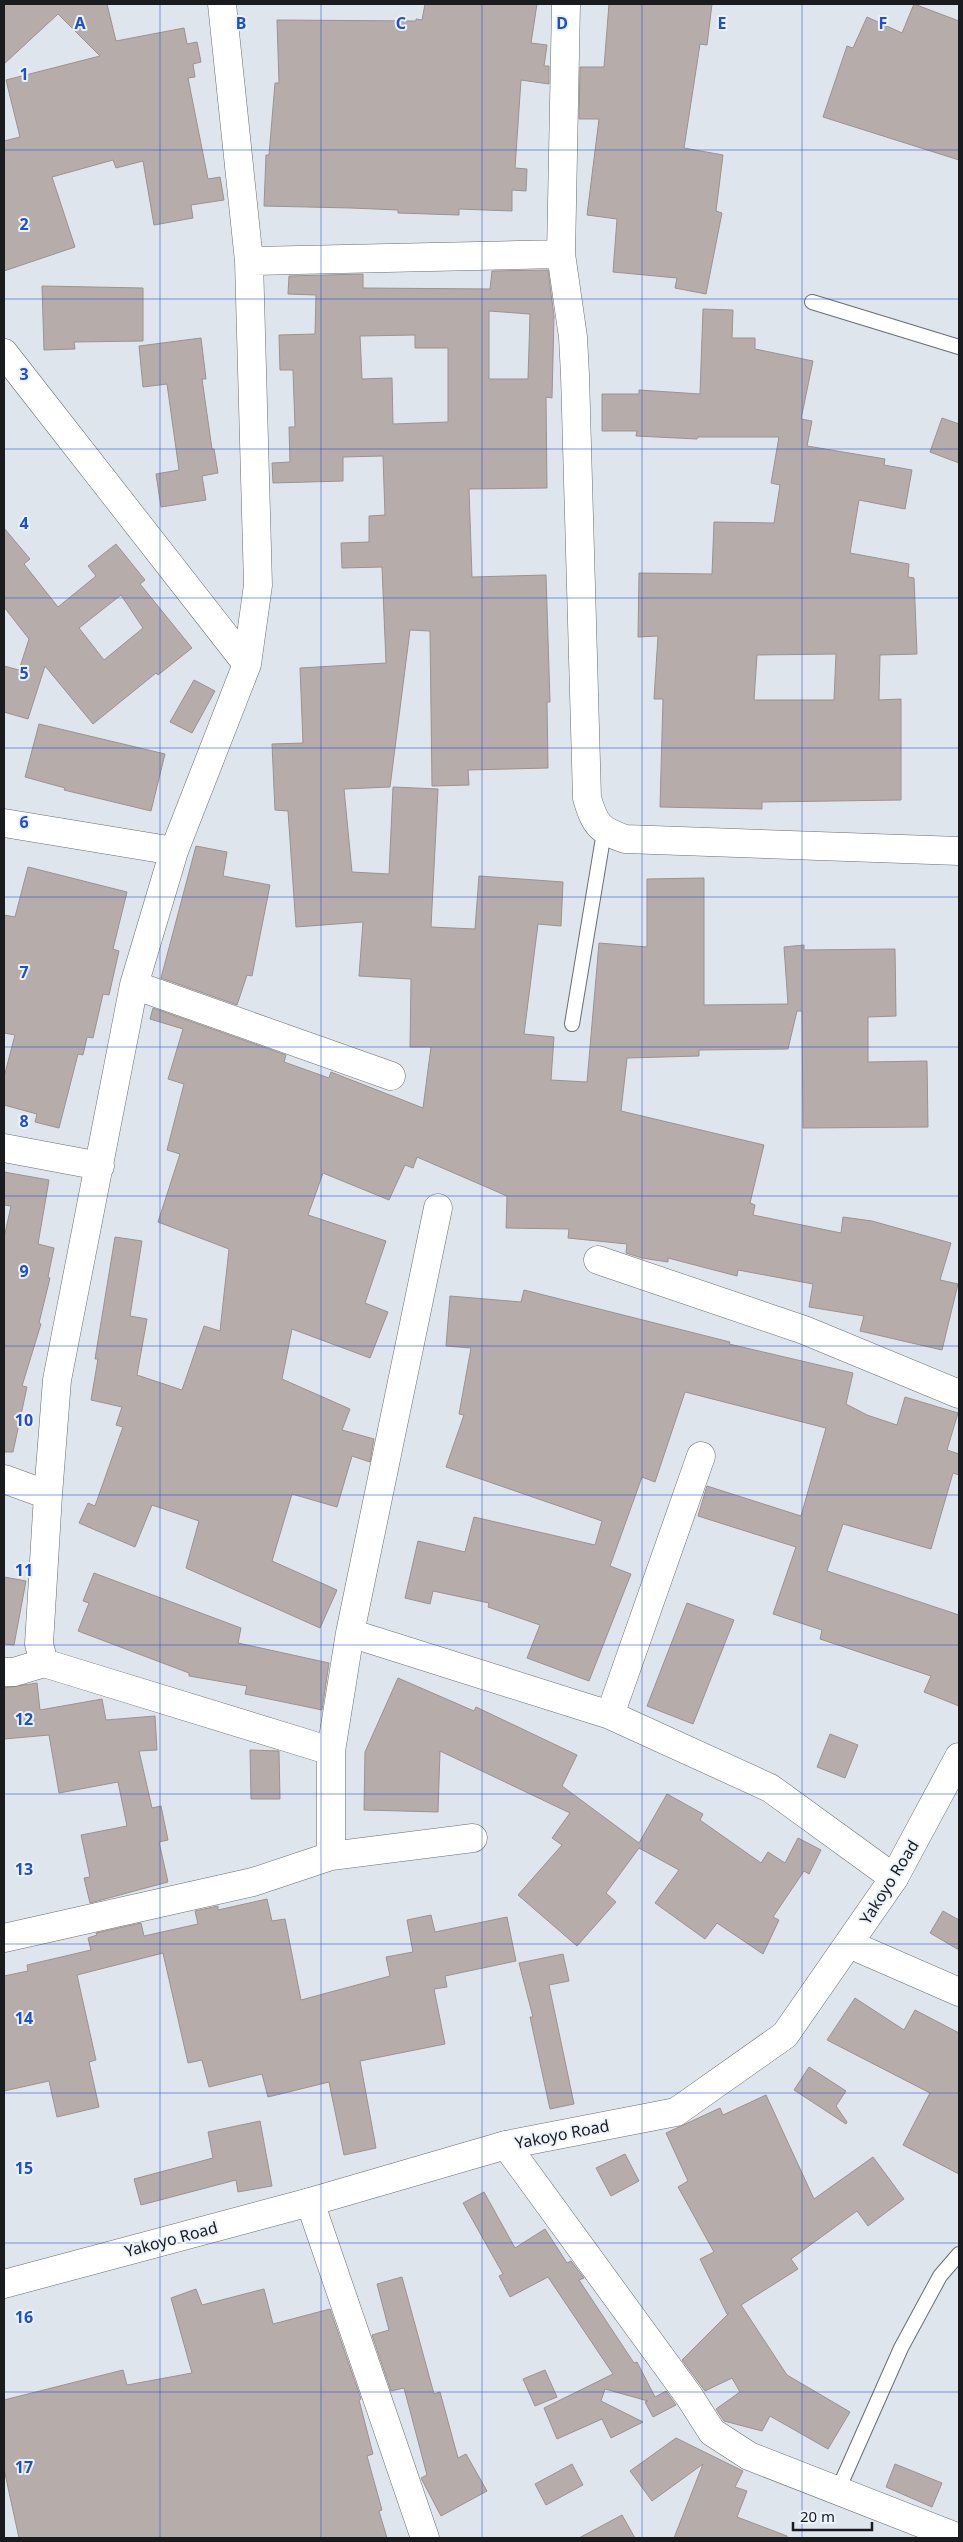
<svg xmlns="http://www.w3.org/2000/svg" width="963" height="2542" font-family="'Noto Sans',sans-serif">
  <rect width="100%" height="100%" fill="#dfe5ec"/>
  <path fill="#b6acaa" stroke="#9c9290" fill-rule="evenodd" d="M 4,4 L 107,4 L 116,41 L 184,28 L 187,44 L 197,42 L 201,62 L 193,64 L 195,77 L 188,78 L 208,179 L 220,177 L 224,200 L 191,205 L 193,218 L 154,225 L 143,161 L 116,168 L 113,160 L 52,177 L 75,247 L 4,271 L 4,141 L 20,137 L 6,80 L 100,56 L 58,14 L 4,64 Z
    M 425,4 L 537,4 L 531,43 L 547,45 L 544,66 L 549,66 L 549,84 L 521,80 L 515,168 L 527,169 L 526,191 L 512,190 L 512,211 L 459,209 L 459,215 L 398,213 L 398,210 L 351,208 L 264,206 L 266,155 L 269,155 L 275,83 L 279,83 L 277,20 L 416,21 L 416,19 L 422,20 Z
    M 609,4 L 712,4 L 707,45 L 700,44 L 684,148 L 723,155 L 716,211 L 722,213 L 706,294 L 675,288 L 677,278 L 613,272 L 617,219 L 587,215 L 599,119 L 579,119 L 580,67 L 604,67 Z
    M 914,4 L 959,21 L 959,160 L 823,117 L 847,46 L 853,48 L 867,17 L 902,33 Z
    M 548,270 L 554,316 L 552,398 L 546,397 L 547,488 L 469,489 L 472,577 L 546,575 L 550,702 L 547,702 L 548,768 L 468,770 L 469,785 L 432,786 L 430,631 L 410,630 L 390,787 L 344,789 L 352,872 L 389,874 L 393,787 L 438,789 L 431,927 L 475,929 L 479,876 L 563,882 L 561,926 L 538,924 L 524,1034 L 554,1037 L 551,1080 L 587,1082 L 599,943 L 647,947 L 647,879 L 704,878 L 704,1005 L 788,1004 L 784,947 L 804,945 L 804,950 L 895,949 L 896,1016 L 868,1017 L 868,1062 L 927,1061 L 928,1127 L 803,1128 L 802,1011 L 797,1011 L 788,1049 L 699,1050 L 699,1056 L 627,1058 L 621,1111 L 764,1145 L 750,1203 L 755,1205 L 753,1215 L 841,1233 L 843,1217 L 872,1221 L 951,1243 L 940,1280 L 958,1284 L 942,1350 L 860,1331 L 864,1316 L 809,1307 L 813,1284 L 738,1270 L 737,1276 L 668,1258 L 668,1262 L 642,1258 L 626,1253 L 627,1244 L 568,1238 L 569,1229 L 506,1228 L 507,1196 L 417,1157 L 413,1168 L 405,1165 L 389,1200 L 323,1173 L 308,1215 L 386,1241 L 365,1303 L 388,1312 L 370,1358 L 292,1329 L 282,1379 L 350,1409 L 342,1430 L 374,1439 L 370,1462 L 352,1456 L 337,1507 L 292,1494 L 272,1561 L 337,1590 L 320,1628 L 186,1568 L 199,1521 L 152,1505 L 135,1547 L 79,1523 L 88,1503 L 95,1506 L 123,1427 L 116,1425 L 122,1407 L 91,1400 L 98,1359 L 95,1359 L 115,1237 L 142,1241 L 130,1316 L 147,1319 L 137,1375 L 182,1390 L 204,1326 L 220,1331 L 229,1249 L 158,1222 L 180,1154 L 167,1150 L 184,1084 L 168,1079 L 183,1029 L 150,1019 L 153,1008 L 286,1055 L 284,1062 L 329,1078 L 331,1072 L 423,1108 L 431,1047 L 410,1047 L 411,979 L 359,976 L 363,922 L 296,927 L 288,811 L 275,810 L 272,744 L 303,743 L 300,668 L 386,663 L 382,567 L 342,568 L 341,543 L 369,542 L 369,516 L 385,515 L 383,456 L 343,457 L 343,481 L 273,483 L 272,463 L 290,462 L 289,427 L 295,427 L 293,370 L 280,370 L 279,335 L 315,334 L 316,295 L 288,294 L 289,276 L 363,274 L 363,288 L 490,289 L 492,271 ZM 489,311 L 530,314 L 528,379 L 489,379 ZM 415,335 L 415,348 L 448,348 L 448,422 L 393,424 L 392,378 L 362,379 L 360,336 Z
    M 42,286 L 143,288 L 143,341 L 74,342 L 75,349 L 44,350 Z
    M 703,309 L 733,310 L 732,338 L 755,338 L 755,349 L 813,361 L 801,419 L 812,421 L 807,446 L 885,459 L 884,465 L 912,470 L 905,509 L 859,500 L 850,553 L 909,564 L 908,577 L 914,578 L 917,654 L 880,655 L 879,700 L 901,699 L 901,800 L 762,802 L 762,809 L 660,807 L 663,699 L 654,699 L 658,636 L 638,637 L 639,573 L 712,574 L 714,522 L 774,523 L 780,485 L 771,483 L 779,437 L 698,437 L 697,439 L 636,436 L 637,431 L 602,431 L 602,394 L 639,394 L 639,390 L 700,394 ZM 836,654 L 834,700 L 754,700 L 757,655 Z
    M 201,338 L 206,379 L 202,379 L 212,449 L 214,449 L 218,473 L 202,476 L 206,500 L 161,507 L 156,474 L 179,470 L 167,384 L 143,387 L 139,346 Z
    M 942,418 L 959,424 L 959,463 L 930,452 Z
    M 4,528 L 30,559 L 24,564 L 58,607 L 96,576 L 88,566 L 116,544 L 145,580 L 140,584 L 192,648 L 158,675 L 156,673 L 93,724 L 45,666 L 28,719 L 4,712 L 4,666 L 19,670 L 29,639 L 4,607 ZM 121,595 L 143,628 L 104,660 L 79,628 Z
    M 194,680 L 215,691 L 192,733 L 170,722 Z
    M 39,724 L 165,754 L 151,811 L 64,790 L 65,788 L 25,777 Z
    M 196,846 L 227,852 L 223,876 L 270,885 L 252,976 L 247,975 L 237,1005 L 161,978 Z
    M 28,867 L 127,892 L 113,949 L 119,951 L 109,995 L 103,994 L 93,1038 L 87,1037 L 83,1055 L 78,1054 L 59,1128 L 35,1122 L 37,1114 L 4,1105 L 4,1077 L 15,1035 L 4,1033 L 4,915 L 15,917 Z
    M 4,1172 L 49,1180 L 38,1244 L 54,1248 L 48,1277 L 50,1278 L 39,1323 L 41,1324 L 22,1386 L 27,1387 L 13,1452 L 4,1452 L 4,1238 L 11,1206 L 4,1205 Z
    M 524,1290 L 730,1342 L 729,1344 L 853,1373 L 846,1404 L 867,1415 L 897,1425 L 905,1397 L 958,1413 L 947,1450 L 959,1454 L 959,1475 L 953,1473 L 931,1549 L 843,1524 L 827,1571 L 959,1615 L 959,1706 L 924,1692 L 931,1676 L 820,1639 L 822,1630 L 773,1614 L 796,1547 L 698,1516 L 707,1486 L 801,1516 L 826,1428 L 685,1392 L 655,1482 L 642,1477 L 610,1566 L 631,1574 L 589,1681 L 527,1658 L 540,1625 L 488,1607 L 489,1603 L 433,1591 L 430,1604 L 405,1598 L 418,1541 L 465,1552 L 474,1517 L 595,1545 L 602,1521 L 446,1467 L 464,1415 L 459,1414 L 471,1348 L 446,1346 L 450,1296 L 521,1302 Z
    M 94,1573 L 241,1628 L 238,1643 L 329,1663 L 322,1710 L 245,1694 L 247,1686 L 189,1676 L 189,1673 L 78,1631 L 89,1603 L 83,1601 Z
    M 4,1577 L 26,1581 L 14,1645 L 4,1644 Z
    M 687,1603 L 734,1620 L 693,1724 L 647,1706 Z
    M 398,1678 L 474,1711 L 476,1707 L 577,1755 L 562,1786 L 639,1843 L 667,1794 L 703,1814 L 700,1820 L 761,1863 L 768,1852 L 785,1863 L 798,1838 L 821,1850 L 809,1874 L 804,1871 L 773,1917 L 779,1920 L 763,1954 L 717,1923 L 705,1939 L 655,1903 L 679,1870 L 639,1848 L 606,1893 L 616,1902 L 577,1946 L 518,1895 L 562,1845 L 552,1838 L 570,1813 L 440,1751 L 438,1812 L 364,1810 L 365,1752 Z
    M 37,1683 L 40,1710 L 102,1699 L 106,1720 L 155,1716 L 157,1750 L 139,1751 L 152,1808 L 161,1806 L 168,1840 L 159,1842 L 168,1882 L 90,1903 L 84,1878 L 90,1877 L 81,1835 L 127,1826 L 118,1782 L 59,1793 L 49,1735 L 4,1739 L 4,1688 Z
    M 830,1734 L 858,1745 L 845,1778 L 817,1767 Z
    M 250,1750 L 279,1751 L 280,1799 L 251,1799 Z
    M 267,1899 L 272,1921 L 285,1919 L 301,2000 L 390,1976 L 386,1957 L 413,1952 L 407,1920 L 431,1915 L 435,1932 L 507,1917 L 516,1961 L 445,1976 L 447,1987 L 434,1989 L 445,2044 L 360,2061 L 376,2148 L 344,2155 L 329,2082 L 268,2097 L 262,2074 L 209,2087 L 202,2060 L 188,2063 L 163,1953 L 77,1975 L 96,2060 L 89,2062 L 99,2107 L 57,2117 L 49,2081 L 4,2091 L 4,1976 L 28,1971 L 27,1965 L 91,1950 L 88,1938 L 97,1935 L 96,1933 L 141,1923 L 144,1936 L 198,1924 L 195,1911 L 218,1906 L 218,1910 Z
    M 943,1911 L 959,1920 L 959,1950 L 930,1933 Z
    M 563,1954 L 569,1981 L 549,1985 L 574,2104 L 550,2109 L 530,2017 L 533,2017 L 519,1963 Z
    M 855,1998 L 904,2030 L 915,2010 L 959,2033 L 959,2174 L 903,2145 L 930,2093 L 827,2040 Z
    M 809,2067 L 846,2091 L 836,2106 L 847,2122 L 846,2124 L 794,2090 Z
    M 766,2095 L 814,2199 L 873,2157 L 904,2199 L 868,2226 L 857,2211 L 791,2259 L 798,2269 L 741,2305 L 787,2375 L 850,2412 L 828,2449 L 770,2416 L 762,2431 L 724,2421 L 716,2409 L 740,2392 L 732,2378 L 705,2391 L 682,2360 L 729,2313 L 727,2314 L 700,2259 L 714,2252 L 678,2187 L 688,2181 L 666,2133 L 720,2108 L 723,2115 Z
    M 260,2121 L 272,2186 L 238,2192 L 236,2180 L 141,2205 L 134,2179 L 213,2158 L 208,2132 Z
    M 625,2154 L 639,2181 L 611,2196 L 596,2168 Z
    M 484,2192 L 515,2248 L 545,2229 L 567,2263 L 571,2261 L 584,2278 L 579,2280 L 634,2363 L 637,2362 L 655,2397 L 666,2391 L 676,2405 L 653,2417 L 645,2402 L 648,2401 L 605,2389 L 601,2401 L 643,2422 L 611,2438 L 602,2419 L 557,2439 L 544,2408 L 613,2374 L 548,2277 L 510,2297 L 499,2276 L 503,2274 L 463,2203 Z
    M 402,2277 L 434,2394 L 440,2392 L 458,2458 L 466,2454 L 487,2491 L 441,2516 L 421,2478 L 427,2475 L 404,2388 L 391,2391 L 372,2335 L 389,2330 L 377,2284 Z
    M 196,2289 L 202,2305 L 264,2289 L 273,2324 L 330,2309 L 361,2399 L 359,2400 L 373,2454 L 367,2456 L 382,2510 L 379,2511 L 387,2538 L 19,2538 L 4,2469 L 4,2400 L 123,2370 L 127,2385 L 192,2373 L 171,2298 Z
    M 545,2370 L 557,2397 L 535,2406 L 523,2379 Z
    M 676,2438 L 743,2471 L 735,2487 L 747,2491 L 737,2517 L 787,2536 L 787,2538 L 674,2538 L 703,2464 L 652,2501 L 630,2471 Z
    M 572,2464 L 583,2485 L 546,2505 L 535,2484 Z
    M 895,2464 L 942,2483 L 932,2507 L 886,2487 Z
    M 622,2515 L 635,2538 L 579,2538 Z"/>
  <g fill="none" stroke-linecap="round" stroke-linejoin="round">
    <defs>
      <path id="lane" d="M 812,302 L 959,347
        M 572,1024 L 604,832
        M 838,2490 L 901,2348 L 940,2276 L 959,2254"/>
      <path id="street" d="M 566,4 L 561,254 L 573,337 L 575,375 L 587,798 C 595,825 599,830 625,839 L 959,851
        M 249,261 L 561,254
        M 4,353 L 247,664
        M 4,823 L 174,851
        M 134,985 L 391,1076
        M 4,1148 L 100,1166
        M 598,1260 L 804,1330 L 959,1394
        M 4,1479 L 48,1495
        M 350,1633 L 610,1715 L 770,1788 L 894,1878
        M 44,1663 L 39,1644 L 48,1495 L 57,1380 L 134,985 L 174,851 L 247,664 L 258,585 L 249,261 L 222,4
        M 4,1672 L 14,1672 L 44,1663 L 331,1751
        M 610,1715 L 701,1456
        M 331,1856 L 331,1751 L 350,1633 L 438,1208
        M 4,1938 L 253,1882 L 331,1856 L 473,1838
        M 849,1944 L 959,1992
        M 506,2145 L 689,2396 L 712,2432 L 749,2456 L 959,2538
        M 310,2202 L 425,2538"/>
      <path id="secondary" d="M 4,2284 L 310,2202 L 506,2145 L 676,2112 L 785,2035 L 894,1878 L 959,1757"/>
    </defs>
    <use href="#lane" stroke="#696d74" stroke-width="16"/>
    <use href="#street" stroke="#696d74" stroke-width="29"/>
    <use href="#secondary" stroke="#696d74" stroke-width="29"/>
    <use href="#lane" stroke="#fff" stroke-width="14"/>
    <use href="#street" stroke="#fff" stroke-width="28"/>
    <use href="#secondary" stroke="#fff" stroke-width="28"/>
  </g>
  <path fill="none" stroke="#1d4ed8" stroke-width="1" stroke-opacity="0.55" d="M 160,4 L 160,2538M 321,4 L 321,2538M 482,4 L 482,2538M 642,4 L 642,2538M 802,4 L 802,2538M 4,150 L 959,150M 4,299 L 959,299M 4,449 L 959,449M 4,598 L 959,598M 4,748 L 959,748M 4,897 L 959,897M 4,1047 L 959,1047M 4,1196 L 959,1196M 4,1346 L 959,1346M 4,1495 L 959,1495M 4,1645 L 959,1645M 4,1794 L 959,1794M 4,1944 L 959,1944M 4,2093 L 959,2093M 4,2243 L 959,2243M 4,2392 L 959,2392"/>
  <g text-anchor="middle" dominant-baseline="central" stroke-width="4" stroke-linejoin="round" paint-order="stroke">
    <g font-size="16" fill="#191b1e" stroke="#ecf2fa">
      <text transform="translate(889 1882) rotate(-58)">Yakoyo Road</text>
      <text transform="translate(562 2134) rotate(-11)">Yakoyo Road</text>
      <text transform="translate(171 2239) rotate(-15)">Yakoyo Road</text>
    </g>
  </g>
  <g font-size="16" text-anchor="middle" font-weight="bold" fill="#1d4ed8" stroke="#ecf2fa" stroke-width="4" stroke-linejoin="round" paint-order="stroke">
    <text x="80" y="29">A</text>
    <text x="241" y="29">B</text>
    <text x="401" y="29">C</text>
    <text x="562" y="29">D</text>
    <text x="722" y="29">E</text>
    <text x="883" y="29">F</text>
    <text x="24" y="80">1</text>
    <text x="24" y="230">2</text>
    <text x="24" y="380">3</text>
    <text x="24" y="529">4</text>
    <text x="24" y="679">5</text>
    <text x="24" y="828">6</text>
    <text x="24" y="978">7</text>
    <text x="24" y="1127">8</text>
    <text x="24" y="1277">9</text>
    <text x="24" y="1426">10</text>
    <text x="24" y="1576">11</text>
    <text x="24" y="1725">12</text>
    <text x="24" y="1875">13</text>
    <text x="24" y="2024">14</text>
    <text x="24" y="2174">15</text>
    <text x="24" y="2323">16</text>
    <text x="24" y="2473">17</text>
  </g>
  <rect width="963" height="2542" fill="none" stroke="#191b1e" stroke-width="10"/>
  <path d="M793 2522v8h79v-8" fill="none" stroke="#191b1e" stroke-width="2.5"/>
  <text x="800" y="2522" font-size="15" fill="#191b1e" stroke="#ecf2fa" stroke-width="4" paint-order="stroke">20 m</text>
</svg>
